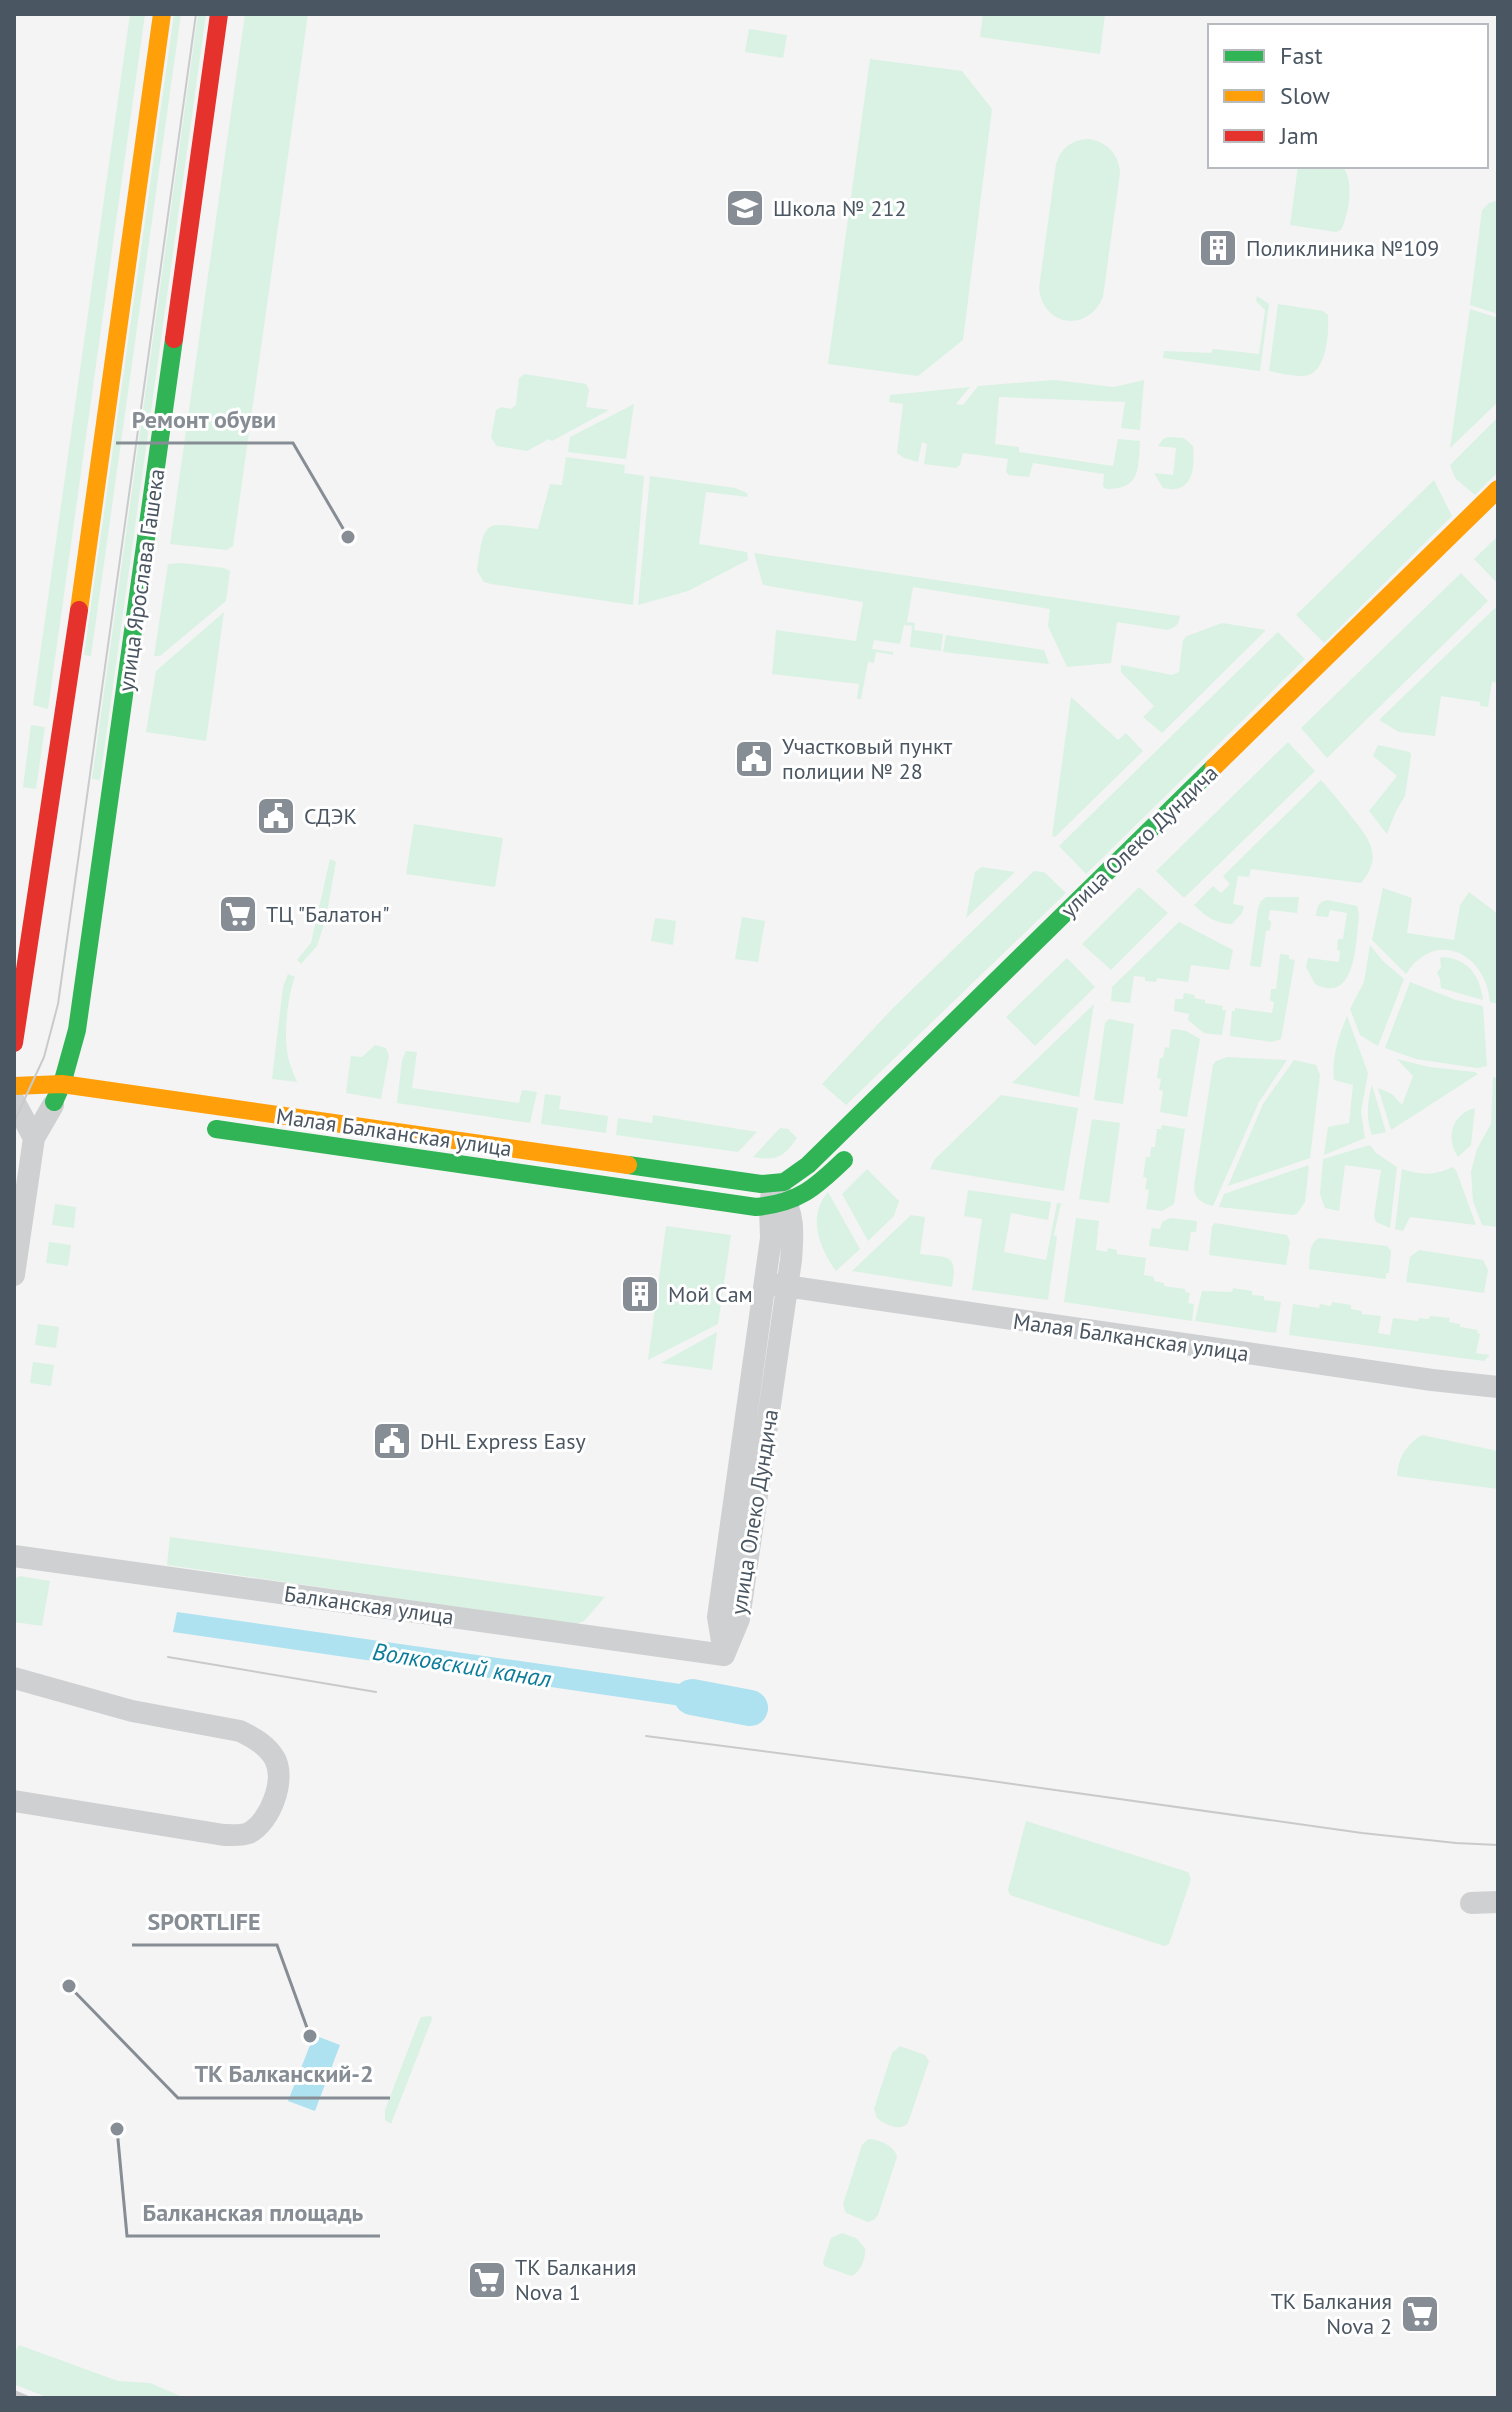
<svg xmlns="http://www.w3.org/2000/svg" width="1512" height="2412" font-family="'PT Sans',sans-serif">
  <rect width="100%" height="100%" fill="#f4f4f4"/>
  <path fill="#d9f2e3" d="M 130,14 L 145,14 L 48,709 L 33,705 Z
    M 174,14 L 181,14 L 91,656 L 84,655 Z
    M 198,14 L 206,14 L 100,780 L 92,779 Z
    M 245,14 L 308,14 L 233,546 L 227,550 L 170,544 Z
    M 983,14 L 1105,14 L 1100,54 L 980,37 Z
    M 749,29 L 787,35 L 783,58 L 745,52 Z
    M 870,59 L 962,71 L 992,109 L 963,340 L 918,376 L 828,364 Z
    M 1089,139 C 1107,142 1119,154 1120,173 L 1103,297 C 1088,333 1043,327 1039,288 L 1056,164 C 1061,148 1072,139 1089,139 Z
    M 1298,166 L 1342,166 C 1355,181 1349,213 1341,230 L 1336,232 L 1290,225 Z
    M 1498,200 L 1498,314 L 1470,305 L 1482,210 L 1489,203 Z
    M 1257,296 L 1269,304 L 1260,371 L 1163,358 L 1164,351 L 1211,353 L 1213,349 L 1259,354 L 1265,310 L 1256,301 Z
    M 1278,304 L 1323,311 L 1328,315 C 1329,334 1327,376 1302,376 C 1291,376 1279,373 1269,371 Z
    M 1470,309 L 1498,318 L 1498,402 L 1450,448 Z
    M 525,374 L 586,384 L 589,390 L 586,407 L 609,410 L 552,441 L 549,439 L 527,451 L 497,446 L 491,438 L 496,410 L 501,407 L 511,409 L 516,405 L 519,378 Z
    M 1054,380 L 1114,387 L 1144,380 L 1140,430 L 1121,428 L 1125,402 L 999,397 L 995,444 L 1019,447 L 1019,452 L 1113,466 L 1118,439 L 1140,441 C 1138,469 1141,489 1106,489 L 1103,486 L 1104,474 L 1033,463 L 1029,477 L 1009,475 L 1006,472 L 1008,459 L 963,453 L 960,465 L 956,468 L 924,464 L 927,444 L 922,442 L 918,462 L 904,458 L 897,453 L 903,404 L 889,402 L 890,395 L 970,387 L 956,404 L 963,405 L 978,386 Z
    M 634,404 L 626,459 L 568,452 L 570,437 Z
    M 1498,417 L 1498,472 L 1475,495 L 1455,478 L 1450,465 Z
    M 1168,437 L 1184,438 L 1193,446 C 1195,469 1193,495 1163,488 L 1154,473 L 1173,475 L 1176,448 L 1158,446 L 1163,439 Z
    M 566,457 L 625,465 L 624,473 L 644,476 L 633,605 L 491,584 L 484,582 L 477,571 C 485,512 486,525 538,529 L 550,484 L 562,485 Z
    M 650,476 L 735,488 L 747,493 L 748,497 L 706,492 L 699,544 L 747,552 L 748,560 L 688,591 L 638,605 Z
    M 1434,480 L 1452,516 L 1324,643 L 1296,615 Z
    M 1498,536 L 1498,584 L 1474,559 Z
    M 754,553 L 1180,616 C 1179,624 1176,627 1168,630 L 1117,622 L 1111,663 L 1067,667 L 1048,626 L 1050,609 L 913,587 L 907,622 L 915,623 L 914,630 L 943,634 L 941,651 L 910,647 L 912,626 L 904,625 L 900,644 L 874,640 L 872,649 L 893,652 L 893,655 L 876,652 L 874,663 L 868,662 L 861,699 L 857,699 L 859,684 L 772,674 L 776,630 L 856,641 L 863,602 L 763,585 Z
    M 182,563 L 224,568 L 230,571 L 226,601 L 160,656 L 154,656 L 168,564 Z
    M 1461,573 L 1488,601 L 1327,758 L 1301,728 Z
    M 1495,608 L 1498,610 L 1498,683 L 1492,682 L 1488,707 L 1480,706 L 1480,702 L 1441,696 L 1435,736 L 1399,732 L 1379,720 Z
    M 224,612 L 206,741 L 146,732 L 156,671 Z
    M 1222,623 L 1266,630 L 1162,733 L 1143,717 L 1154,706 L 1121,672 L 1121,665 L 1172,675 L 1179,672 L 1183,640 L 1187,636 Z
    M 1278,632 L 1305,659 L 1086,874 L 1059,846 Z
    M 946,635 L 1044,650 L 1049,664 L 943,652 Z
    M 1071,697 L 1118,740 L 1126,733 L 1143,751 L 1055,837 L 1052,836 Z
    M 31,725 L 45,727 L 36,789 L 23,787 Z
    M 1288,742 L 1315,771 L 1184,898 L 1156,871 Z
    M 1378,745 L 1410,752 L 1411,756 L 1405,796 L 1396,811 L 1387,834 L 1369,811 L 1397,776 L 1373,756 Z
    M 1321,780 C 1331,791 1341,803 1350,815 C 1369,838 1384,856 1361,883 L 1251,869 L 1249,877 L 1238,876 L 1233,904 L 1244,906 L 1242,913 L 1232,924 C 1214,923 1207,917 1194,905 L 1213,886 L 1221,893 L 1230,884 L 1223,876 Z
    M 414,824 L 503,838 L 495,887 L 406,874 Z
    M 330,859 L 336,862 L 326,918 L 317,946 L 301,964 L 297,960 L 311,943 Z
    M 982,867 L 1015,872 L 966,918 L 975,872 Z
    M 1034,871 L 1044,872 L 1066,893 L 846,1105 L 822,1084 L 893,1008 Z
    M 1139,887 L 1168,913 L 1111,970 L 1082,944 Z
    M 1383,888 L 1412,898 L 1407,933 L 1454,940 L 1460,905 L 1469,892 L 1498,914 L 1498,1004 L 1490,1002 C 1486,953 1435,928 1406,974 L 1372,940 Z
    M 1266,897 L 1299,897 L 1297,913 L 1270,910 L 1268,920 L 1271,921 L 1270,930 L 1266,931 L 1261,967 L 1250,966 L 1258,908 L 1261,901 Z
    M 1327,900 L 1357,906 L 1359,914 C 1356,939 1357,1006 1315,984 L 1306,967 L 1308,958 L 1339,962 L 1340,951 L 1337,950 L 1338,939 L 1343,939 L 1347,913 L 1330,910 L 1328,917 L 1316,916 C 1317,907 1318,902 1327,900 Z
    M 742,917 L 765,921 L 758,962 L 735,959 Z
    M 655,918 L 676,921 L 673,945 L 651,941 Z
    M 1179,922 L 1233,950 L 1229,970 L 1191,965 L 1188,982 L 1157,978 L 1156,982 L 1145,981 L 1145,977 L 1134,976 L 1130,1003 L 1111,1001 L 1112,987 Z
    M 1370,945 L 1383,961 L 1404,979 L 1378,1046 L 1360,1035 L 1350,1009 L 1364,982 Z
    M 1280,954 L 1289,955 L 1289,959 L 1295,960 L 1281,1039 L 1272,1042 L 1230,1036 L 1232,1011 L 1235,1011 L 1235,1008 L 1272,1013 L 1274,1002 L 1270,1001 L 1271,989 L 1276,989 Z
    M 1443,957 C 1469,959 1480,976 1483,1000 L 1441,988 L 1440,979 L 1437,973 L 1441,967 L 1440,958 Z
    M 1067,958 L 1095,987 L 1035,1046 L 1006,1017 Z
    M 288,974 L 295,977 C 288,994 284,1032 287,1050 C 288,1061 293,1072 297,1082 L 272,1079 L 283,987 Z
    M 1410,982 L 1456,1000 L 1483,1006 L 1487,1066 L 1477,1068 L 1416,1059 L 1385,1048 Z
    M 1184,993 L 1195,995 L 1194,998 L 1205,1000 L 1205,1003 L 1223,1006 L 1222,1010 L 1226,1010 L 1222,1035 L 1204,1033 L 1188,1020 L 1189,1014 L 1174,1011 L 1175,999 L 1183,999 Z
    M 1094,1004 L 1079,1097 L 1012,1083 Z
    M 1347,1016 L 1368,1073 L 1361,1112 L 1365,1138 L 1324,1155 L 1328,1127 L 1349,1123 L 1353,1085 L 1334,1080 C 1331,1058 1339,1036 1347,1016 Z
    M 1109,1019 L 1134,1024 L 1123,1104 L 1094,1100 L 1105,1023 Z
    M 1175,1029 L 1186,1031 L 1200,1039 L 1187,1117 L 1160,1112 L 1163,1091 L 1159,1090 L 1161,1079 L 1157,1078 L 1160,1058 L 1163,1058 L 1165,1047 L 1169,1048 L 1171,1030 Z
    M 375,1045 L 386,1048 L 389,1056 L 381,1099 L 346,1093 L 351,1056 L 362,1057 Z
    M 406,1051 L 417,1052 L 412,1088 L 519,1103 L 522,1090 L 537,1092 L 530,1123 L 397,1103 L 402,1060 Z
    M 1227,1057 L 1287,1060 L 1259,1102 L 1213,1206 C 1202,1203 1194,1199 1194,1186 L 1213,1065 L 1216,1061 Z
    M 1397,1059 L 1429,1067 L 1475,1072 L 1478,1074 L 1391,1130 L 1378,1088 L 1392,1094 L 1402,1105 L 1413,1076 Z
    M 1294,1060 L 1316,1065 L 1320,1075 L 1310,1158 L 1228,1186 L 1263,1104 Z
    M 1493,1077 L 1498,1078 L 1498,1227 L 1482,1225 L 1473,1201 L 1471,1172 L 1477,1149 L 1491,1124 Z
    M 1372,1085 L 1386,1132 L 1372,1135 C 1366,1119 1367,1101 1372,1085 Z
    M 545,1094 L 561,1096 L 559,1109 L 608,1116 L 606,1133 L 541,1124 Z
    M 1001,1095 L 1078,1108 L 1064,1191 L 930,1169 L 935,1159 Z
    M 1475,1108 L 1471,1145 L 1458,1157 C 1445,1138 1452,1114 1475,1108 Z
    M 653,1115 L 757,1132 L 738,1152 L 616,1135 L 618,1118 L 652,1123 Z
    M 1092,1119 L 1120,1123 L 1109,1203 L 1079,1199 Z
    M 1162,1125 L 1185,1129 L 1174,1204 L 1162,1211 L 1146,1209 L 1149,1190 L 1145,1189 L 1147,1178 L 1143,1177 L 1146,1157 L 1150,1157 L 1151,1147 L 1155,1147 L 1157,1129 L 1161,1129 Z
    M 780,1128 L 788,1129 L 797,1138 C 783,1158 776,1161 753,1157 Z
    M 1370,1145 L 1376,1153 L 1397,1167 L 1390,1228 L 1376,1222 L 1374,1216 L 1381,1170 L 1345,1165 L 1339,1211 L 1325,1208 L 1320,1194 L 1323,1159 Z
    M 1309,1165 L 1305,1202 L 1297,1214 L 1292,1215 L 1219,1207 L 1224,1194 Z
    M 1453,1167 L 1456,1170 L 1476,1225 L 1410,1217 L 1403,1231 L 1395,1229 L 1402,1169 C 1421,1175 1433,1176 1453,1167 Z
    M 867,1169 L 899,1201 L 894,1216 L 868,1241 L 842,1194 Z
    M 968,1190 L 1051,1202 L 1048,1220 L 1011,1213 L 1004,1252 L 1046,1260 L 1057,1203 L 1061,1203 L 1054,1235 L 1057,1237 L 1048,1300 L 972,1290 L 982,1219 L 964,1216 Z
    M 828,1192 L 860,1249 L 836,1271 C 819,1248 807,1216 828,1192 Z
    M 55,1204 L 76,1207 L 74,1228 L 52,1225 Z
    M 911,1215 L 925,1217 L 920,1254 C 949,1258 958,1253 952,1287 L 852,1271 Z
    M 1076,1218 L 1099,1221 L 1096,1250 L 1107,1252 L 1108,1248 L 1117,1250 L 1117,1254 L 1146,1258 L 1144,1275 L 1154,1277 L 1154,1281 L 1164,1283 L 1164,1286 L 1185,1289 L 1185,1292 L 1190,1293 L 1188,1303 L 1194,1304 L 1192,1321 L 1064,1302 Z
    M 1170,1218 L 1197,1221 L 1196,1232 L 1191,1232 L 1188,1251 L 1149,1246 L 1152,1228 L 1160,1229 L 1162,1222 Z
    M 1215,1223 L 1287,1235 L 1290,1242 L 1286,1265 L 1209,1255 L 1212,1226 Z
    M 666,1226 L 731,1235 L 718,1324 L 648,1360 Z
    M 1319,1238 L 1387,1246 L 1391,1251 L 1389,1273 L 1386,1273 L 1386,1279 L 1309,1269 C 1310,1258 1308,1244 1319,1238 Z
    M 49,1242 L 71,1245 L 68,1266 L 46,1263 Z
    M 1419,1250 L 1483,1260 L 1488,1270 L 1484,1293 L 1406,1282 L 1410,1257 Z
    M 1233,1288 L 1252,1291 L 1252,1295 L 1264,1296 L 1264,1300 L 1281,1302 L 1276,1333 L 1195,1321 L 1202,1291 L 1232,1292 Z
    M 1332,1302 L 1351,1305 L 1351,1309 L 1362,1311 L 1362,1314 L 1381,1316 L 1378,1333 L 1390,1335 L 1393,1318 L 1418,1321 L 1419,1318 L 1429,1319 L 1430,1316 L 1450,1318 L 1449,1322 L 1460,1324 L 1460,1327 L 1478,1330 L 1477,1333 L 1480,1334 L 1476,1353 L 1490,1355 L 1484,1361 L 1289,1335 L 1293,1304 L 1319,1308 L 1320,1304 L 1331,1306 Z
    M 38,1324 L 59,1327 L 56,1348 L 35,1345 Z
    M 717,1332 L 712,1370 L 661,1363 Z
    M 33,1362 L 54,1365 L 51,1386 L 30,1383 Z
    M 1422,1435 L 1498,1451 L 1498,1489 L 1397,1476 C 1398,1457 1407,1444 1422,1435 Z
    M 170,1537 L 605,1597 L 584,1621 L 576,1624 L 167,1565 Z
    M 20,1576 L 50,1581 L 42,1626 L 14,1622 L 16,1578 Z
    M 1026,1821 L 1188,1872 L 1191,1879 L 1169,1944 L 1164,1946 L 1010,1895 L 1008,1890 Z
    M 431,2016 L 432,2019 L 391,2124 L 385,2120 L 385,2110 L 419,2021 L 421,2017 Z
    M 900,2046 L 925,2055 L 929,2061 L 908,2123 C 900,2132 886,2125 877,2118 L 874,2109 L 892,2053 Z
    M 868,2139 C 880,2140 894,2145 897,2157 L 878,2215 L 875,2219 L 868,2222 L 846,2213 L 843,2204 L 862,2145 Z
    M 842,2233 L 856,2238 L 865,2248 C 866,2258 861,2273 851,2276 L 824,2266 L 823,2262 L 831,2238 Z
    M 19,2345 L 118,2381 L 150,2383 L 185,2398 L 49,2398 L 16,2385 L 14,2381 L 14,2354 Z"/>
  <path fill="#aee2f0" d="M 177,1612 L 743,1693 L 739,1720 L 695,1714 L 681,1706 L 173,1632 Z
    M 314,2035 L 340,2045 L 315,2111 L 288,2101 Z"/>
  <path fill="#f4f4f4" d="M 699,1684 L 739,1688 L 735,1723 L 700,1718 L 698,1714 L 694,1718 Z"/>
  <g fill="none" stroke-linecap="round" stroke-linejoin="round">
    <path stroke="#aee2f0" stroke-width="36" d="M 692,1697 L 750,1708"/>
    <path stroke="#ced0d2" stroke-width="22" d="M 14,1101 L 34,1138
      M 14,1275 L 34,1138 L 53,1105
      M 765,1283 L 1432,1380 L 1498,1387
      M 14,1556 L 724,1655
      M 724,1653 L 718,1617 L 771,1238 L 770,1206 L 772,1192
      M 724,1655 L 739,1619 L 791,1260 C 793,1235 795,1211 779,1191
      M 14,1678 L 132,1711 L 240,1731 C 254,1738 267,1745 275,1759 C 286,1781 270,1822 249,1833 C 242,1836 231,1835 224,1835 L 14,1801
      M 1471,1903 L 1498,1902"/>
    <path stroke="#30b455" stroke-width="18" d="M 54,1102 L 62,1084 L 77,1030 L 174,339
      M 216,1129 L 756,1207 C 798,1203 815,1188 844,1160
      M 628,1165 L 761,1184 L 784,1182 L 808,1165 L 1214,767"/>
    <path stroke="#ff9f0a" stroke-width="18" d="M 79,610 L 162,14
      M 1214,767 L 1498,489
      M 14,1086 L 62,1084 L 628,1165"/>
    <path stroke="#e5322d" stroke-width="18" d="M 174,339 L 219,14
      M 14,1043 L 79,610"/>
    <path stroke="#c9cacc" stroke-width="2" d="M 14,1122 L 44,1057 L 58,1004 L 196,14
      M 168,1657 L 376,1692
      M 646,1736 L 970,1778 L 1362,1833 L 1456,1843 L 1498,1845"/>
    <path stroke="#c9cacc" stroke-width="6" d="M 14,2393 L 26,2398"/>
  </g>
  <defs>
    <symbol id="school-square" viewBox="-11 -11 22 22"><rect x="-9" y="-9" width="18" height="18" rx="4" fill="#868d94" stroke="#fff"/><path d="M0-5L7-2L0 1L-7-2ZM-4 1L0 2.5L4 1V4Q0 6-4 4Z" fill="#fff"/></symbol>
    <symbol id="building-square" viewBox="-11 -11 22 22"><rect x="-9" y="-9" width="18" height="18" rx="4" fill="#868d94" stroke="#fff"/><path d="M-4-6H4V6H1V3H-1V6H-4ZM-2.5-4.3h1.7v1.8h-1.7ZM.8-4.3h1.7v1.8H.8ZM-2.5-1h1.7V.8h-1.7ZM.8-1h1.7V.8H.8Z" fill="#fff"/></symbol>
    <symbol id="civic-square" viewBox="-11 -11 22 22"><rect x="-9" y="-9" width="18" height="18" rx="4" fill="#868d94" stroke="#fff"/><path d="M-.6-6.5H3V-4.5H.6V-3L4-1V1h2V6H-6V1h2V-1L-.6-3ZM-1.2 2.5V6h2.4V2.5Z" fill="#fff"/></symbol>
    <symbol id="supermarket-square" viewBox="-11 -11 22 22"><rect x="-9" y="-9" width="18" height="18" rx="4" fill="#868d94" stroke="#fff"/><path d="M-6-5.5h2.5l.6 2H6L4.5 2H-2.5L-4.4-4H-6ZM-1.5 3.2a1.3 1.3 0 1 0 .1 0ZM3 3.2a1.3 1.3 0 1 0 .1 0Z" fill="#fff"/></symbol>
  </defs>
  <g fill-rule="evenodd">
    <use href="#school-square" x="723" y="186" width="44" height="44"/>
    <use href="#building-square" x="1196" y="226" width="44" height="44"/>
    <use href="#civic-square" x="732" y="737" width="44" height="44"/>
    <use href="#civic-square" x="254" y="794" width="44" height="44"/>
    <use href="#supermarket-square" x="216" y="892" width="44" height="44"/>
    <use href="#building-square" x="618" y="1272" width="44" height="44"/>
    <use href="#civic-square" x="370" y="1419" width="44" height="44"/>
    <use href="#supermarket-square" x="465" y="2258" width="44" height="44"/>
    <use href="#supermarket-square" x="1398" y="2292" width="44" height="44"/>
  </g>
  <g text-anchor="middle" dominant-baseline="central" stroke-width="6" stroke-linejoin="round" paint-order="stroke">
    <g font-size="22" fill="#4a5661" stroke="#fff" text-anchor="start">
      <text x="773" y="208">Школа № 212</text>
      <text x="1246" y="248">Поликлиника №109</text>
      <text x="782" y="746">Участковый пункт<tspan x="782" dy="25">полиции № 28</tspan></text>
      <text x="304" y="816">СДЭК</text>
      <text x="266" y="914">ТЦ "Балатон"</text>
      <text x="668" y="1294">Мой Сам</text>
      <text x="420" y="1441">DHL Express Easy</text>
      <text x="515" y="2267">ТК Балкания<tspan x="515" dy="25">Nova 1</tspan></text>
      <text x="1392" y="2301" text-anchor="end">ТК Балкания<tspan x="1392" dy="25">Nova 2</tspan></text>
    </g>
    <g font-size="22" fill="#4a5661" stroke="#fff">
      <text transform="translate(141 580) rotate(-82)">улица Ярослава Гашека</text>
      <text transform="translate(1139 841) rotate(-44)">улица Олеко Дундича</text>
      <text transform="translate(394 1132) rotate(8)">Малая Балканская улица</text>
      <text transform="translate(1131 1337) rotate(8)">Малая Балканская улица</text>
      <text transform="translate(754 1512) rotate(-81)">улица Олеко Дундича</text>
      <text transform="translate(369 1605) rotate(8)">Балканская улица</text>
    </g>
    <g font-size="24" font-style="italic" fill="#0c7c9b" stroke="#fff">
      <text transform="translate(462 1665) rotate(9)">Волковский канал</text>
    </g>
  </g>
  <path fill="none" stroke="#868d94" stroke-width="3" d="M348 537L293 443H116M310 2036L277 1945H132M69 1986L178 2098H390M117 2129L127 2236H380"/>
  <g fill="#868d94" stroke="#fff" stroke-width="3">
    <circle cx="348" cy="537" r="8"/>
    <circle cx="310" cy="2036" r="8"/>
    <circle cx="69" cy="1986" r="8"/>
    <circle cx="117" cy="2129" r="8"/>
  </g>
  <g font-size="24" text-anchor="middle" font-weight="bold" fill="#868d94" stroke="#fff" stroke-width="6" stroke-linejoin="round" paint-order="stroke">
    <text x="204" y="428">Ремонт обуви</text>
    <text x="204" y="1930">SPORTLIFE</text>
    <text x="284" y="2082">ТК Балканский-2</text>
    <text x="253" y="2221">Балканская площадь</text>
  </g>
  <rect width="1512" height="2412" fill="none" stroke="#4a5661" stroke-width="32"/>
  <rect x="1208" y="24" width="280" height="144" fill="#ffffff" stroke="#b7bbc0" stroke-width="2"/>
  <rect x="1224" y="50" width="40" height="12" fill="#30b455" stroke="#b7bbc0" stroke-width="2"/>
  <text x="1280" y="64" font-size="24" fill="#4a5661">Fast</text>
  <rect x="1224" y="90" width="40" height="12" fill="#ff9f0a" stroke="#b7bbc0" stroke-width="2"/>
  <text x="1280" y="104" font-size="24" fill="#4a5661">Slow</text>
  <rect x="1224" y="130" width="40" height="12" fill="#e5322d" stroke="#b7bbc0" stroke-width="2"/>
  <text x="1280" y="144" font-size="24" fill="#4a5661">Jam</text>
</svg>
